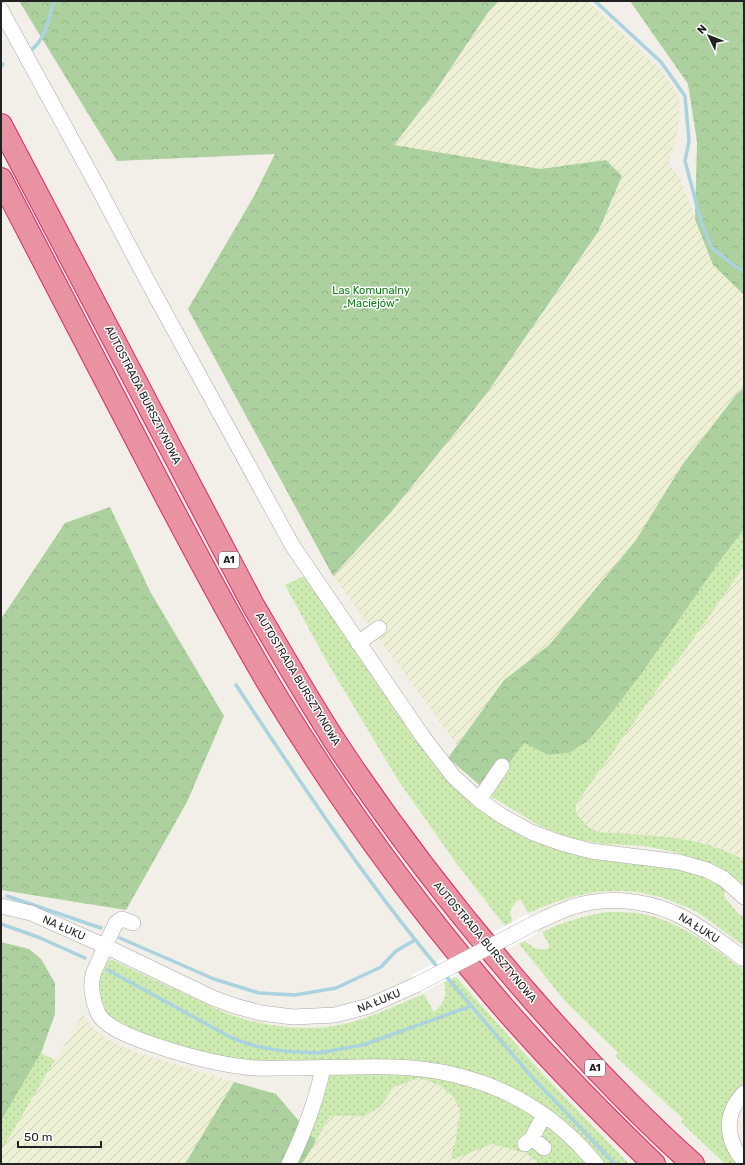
<svg xmlns="http://www.w3.org/2000/svg" width="745" height="1165" font-family="Rubik,sans-serif">
  <defs>
    <pattern id="farmland-furrows" width="10" height="10" patternUnits="userSpaceOnUse"><rect width="10" height="10" fill="#eef0d5"/><path d="M-1 1l2-2M0 10L10 0M9 11l2-2" fill="none" stroke="#ccceb7"/></pattern>
    <pattern id="grass-dots" width="8" height="8" patternUnits="userSpaceOnUse"><rect width="8" height="8" fill="#cdebb0"/><path d="M2 2h.1M6 6h.1" fill="none" stroke="#b0c997" stroke-width="1.8" stroke-linecap="round"/></pattern>
    <pattern id="forest-crowns" width="20" height="18" patternUnits="userSpaceOnUse"><rect width="20" height="18" fill="#add19e"/><path d="M2 6a3 3 0 1 1 6 0M12 15a3 3 0 1 1 6 0" fill="none" stroke="#95b388"/></pattern>
  </defs>
  <rect width="100%" height="100%" fill="#f2efe9"/>
  <path fill="url(#farmland-furrows)" d="M 499,1 L 587,1 L 661,70 L 679,97 L 679,126 L 668,164 L 680,178 L 713,265 L 744,293 L 744,388 L 736,395 L 682,465 L 636,540 L 549,645 L 504,680 L 457,745 L 333,576 L 392,511 L 487,393 L 598,232 L 622,176 L 606,160 L 540,169 L 393,145 L 434,93 L 489,11 Z
    M 744,567 L 744,860 L 731,852 L 702,842 L 676,838 L 598,832 L 587,826 L 576,813 L 576,804 Z
    M 83,1014 L 92,1027 L 105,1038 L 134,1052 L 234,1082 L 185,1164 L 1,1164 L 1,1151 Z
    M 419,1078 L 439,1085 L 453,1096 L 460,1110 L 456,1139 L 451,1156 L 492,1144 L 525,1153 L 540,1164 L 302,1164 L 330,1116 L 365,1116 L 380,1107 L 394,1087 Z"/>
  <path fill="url(#grass-dots)" d="M 744,529 L 744,567 L 576,804 L 576,813 L 587,826 L 598,832 C 648,836 700,834 744,860 L 744,891 L 707,864 L 675,852 L 644,846 L 605,844 L 573,839 L 540,826 L 489,795 L 505,769 L 524,743 L 548,755 L 569,753 L 588,741 L 606,720 L 642,673 L 719,562 Z
    M 304,576 L 454,787 L 473,805 L 525,834 L 703,874 L 726,889 L 724,896 L 739,915 L 744,915 L 744,946 C 728,935 713,922 697,912 C 688,907 678,904 669,900 C 618,882 576,892 528,913 L 520,899 L 515,903 L 510,911 L 512,922 L 505,926 L 454,860 L 398,780 L 327,662 L 285,585 Z
    M 608,912 C 620,912 631,912 642,914 C 681,921 713,948 744,970 L 744,1087 L 729,1108 L 741,1164 L 725,1164 L 681,1122 L 683,1119 L 615,1056 L 618,1053 L 565,1001 L 519,944 L 524,941 C 533,947 540,953 550,947 L 542,932 C 564,922 585,915 608,912 Z
    M 110,959 L 228,1014 C 266,1027 309,1033 349,1023 C 375,1016 399,1004 424,994 L 434,1012 C 443,1004 448,996 444,983 L 456,977 L 540,1071 L 629,1164 L 600,1164 L 593,1155 L 474,1077 L 248,1064 L 145,1038 L 105,1017 L 95,983 L 104,964 Z
    M 41,1053 L 55,1060 L 1,1151 L 1,1121 Z
    M 385,1069 L 472,1082 L 553,1125 L 591,1164 L 540,1164 L 525,1153 L 492,1144 L 454,1159 L 451,1156 L 456,1139 L 460,1110 L 453,1096 L 439,1085 L 419,1078 L 394,1087 L 380,1107 L 365,1116 L 330,1116 L 316,1141 L 307,1131 L 329,1073 Z"/>
  <path fill="url(#forest-crowns)" d="M 19,1 L 499,1 L 489,11 L 434,93 L 394,145 L 540,169 L 606,160 L 622,176 L 598,232 L 487,393 L 392,511 L 333,576 L 188,309 L 254,196 L 275,154 L 117,161 Z
    M 630,1 L 744,1 L 744,295 L 713,265 L 695,219 L 697,142 L 688,84 Z
    M 744,388 L 744,529 L 719,562 L 642,673 L 606,720 L 588,741 L 569,753 L 548,755 L 524,743 L 505,769 L 482,787 L 448,758 L 504,680 L 549,645 L 636,540 L 682,465 L 736,395 Z
    M 110,507 L 151,593 L 224,716 L 187,802 L 126,910 L 1,890 L 1,619 L 65,523 Z
    M 1,942 L 29,949 L 41,959 L 55,983 L 55,1014 L 41,1053 L 1,1121 Z
    M 234,1082 L 276,1094 L 316,1141 L 302,1164 L 185,1164 Z"/>
  <path fill="#fff" d="M 528,914 L 538,933 L 422,993 L 412,975 Z"/>
  <g fill="none" stroke-linecap="round" stroke-linejoin="round">
    <path stroke="#aad3df" stroke-width="3.5" d="M 595,1 L 661,62 L 685,96 L 689,141 L 685,161 L 701,221 L 711,247 L 733,265 L 744,271
      M 31,50 C 46,39 49,18 54,1
      M 1,66 L 3,64
      M 236,685 C 300,782 364,879 439,969
      M 7,896 L 101,928
      M 1,924 L 38,937 L 85,958
      M 120,938 L 214,979 L 259,993 L 295,995 L 336,988 L 381,967 L 396,951 L 415,940
      M 108,970 L 232,1038 L 255,1046 L 283,1051 L 318,1053 L 363,1045 L 471,1006
      M 445,975 L 531,1076 L 615,1164"/>
    <defs>
      <path id="minor" d="M 1,10 L 94,180 L 148,282 L 292,545 L 423,737 L 453,776 L 479,800 L 502,816 L 531,832 L 561,843 L 591,851 L 679,862 L 707,870 L 724,879 L 744,897
        M 358,643 L 379,628
        M 479,800 L 502,766
        M 1,906 L 31,913 L 105,946 L 213,998 L 235,1006 L 261,1013 L 293,1017 L 335,1015 L 369,1006 L 418,984
        M 133,923 L 122,919 L 116,923 C 110,935 104,948 99,961 C 97,965 94,970 93,975 C 90,987 93,1002 98,1013 C 104,1026 127,1035 140,1040 C 173,1052 210,1063 245,1067 C 258,1069 271,1068 284,1068 C 341,1069 400,1061 455,1075 C 511,1088 560,1119 596,1164
        M 533,924 C 548,917 563,909 579,905 C 614,896 654,901 686,919 C 706,930 725,945 744,959
        M 744,1093 C 741,1096 739,1099 736,1103 C 724,1122 729,1145 744,1161
        M 532,1138 L 544,1148
        M 525,1144 L 532,1138 L 544,1115
        M 289,1164 C 304,1133 316,1102 323,1068"/>
      <path id="highway" d="M 1,125 L 253,605 C 280,651 307,698 336,743 C 396,834 463,920 535,1002 C 585,1059 637,1114 693,1164
        M 1,179 C 55,281 108,384 161,487 C 198,557 235,628 276,696 C 337,796 406,892 482,982 C 535,1046 594,1106 654,1164"/>
    </defs>
    <use href="#minor" stroke="#a9a9a9" stroke-width="16"/>
    <use href="#highway" stroke="#dc2a67" stroke-width="24"/>
    <use href="#minor" stroke="#fff" stroke-width="15"/>
    <use href="#highway" stroke="#e892a2" stroke-width="22"/>
    <defs>
      <path id="minor-bridge" d="M 418,984 L 533,924"/>
    </defs>
    <use href="#minor-bridge" stroke="#a9a9a9" stroke-width="16" stroke-linecap="butt"/>
    <use href="#minor-bridge" stroke="#fff" stroke-width="15"/>
  </g>
  <g text-anchor="middle" dominant-baseline="central" stroke-width="3" stroke-linejoin="round" paint-order="stroke">
    <g fill="#fff" stroke="#646464" stroke-width="1">
      <rect x="219" y="552" width="20" height="16" rx="3"/>
      <rect x="585" y="1060" width="20" height="16" rx="3"/>
    </g>
    <g font-size="10" font-weight="bold" fill="#222">
      <text x="229" y="560">A1</text>
      <text x="595" y="1068">A1</text>
    </g>
    <g font-size="11" fill="#0c8416" stroke="#fff">
      <text x="371" y="290">Las Komunalny<tspan x="371" dy="13">„Maciejów”</tspan></text>
    </g>
    <g font-size="11" fill="#222" stroke="#fff">
      <text transform="translate(143 395) rotate(63)">AUTOSTRADA BURSZTYNOWA</text>
      <text transform="translate(298 679) rotate(59)">AUTOSTRADA BURSZTYNOWA</text>
      <text transform="translate(64 928) rotate(24)">NA ŁUKU</text>
      <text transform="translate(699 928) rotate(32)">NA ŁUKU</text>
      <text transform="translate(485 942) rotate(50)">AUTOSTRADA BURSZTYNOWA</text>
      <text transform="translate(379 1001) rotate(-22)">NA ŁUKU</text>
    </g>
  </g>
  <rect width="745" height="1165" fill="none" stroke="#222222" stroke-width="4"/>
  <g transform="translate(709 36) rotate(313)" stroke="#ffffff" stroke-width="3" paint-order="stroke">
  <path d="M0-3L7 15L0 10L-7 15Z" fill="#222222"/>
  <text y="-6" font-size="11" font-weight="bold" text-anchor="middle" fill="#222222">N</text>
  </g>
  <path d="M18 1141v6h83v-6" fill="none" stroke="#222222" stroke-width="2"/>
  <text x="24" y="1141" font-size="12" fill="#222222" stroke="#ffffff" stroke-width="3" paint-order="stroke">50 m</text>
</svg>
